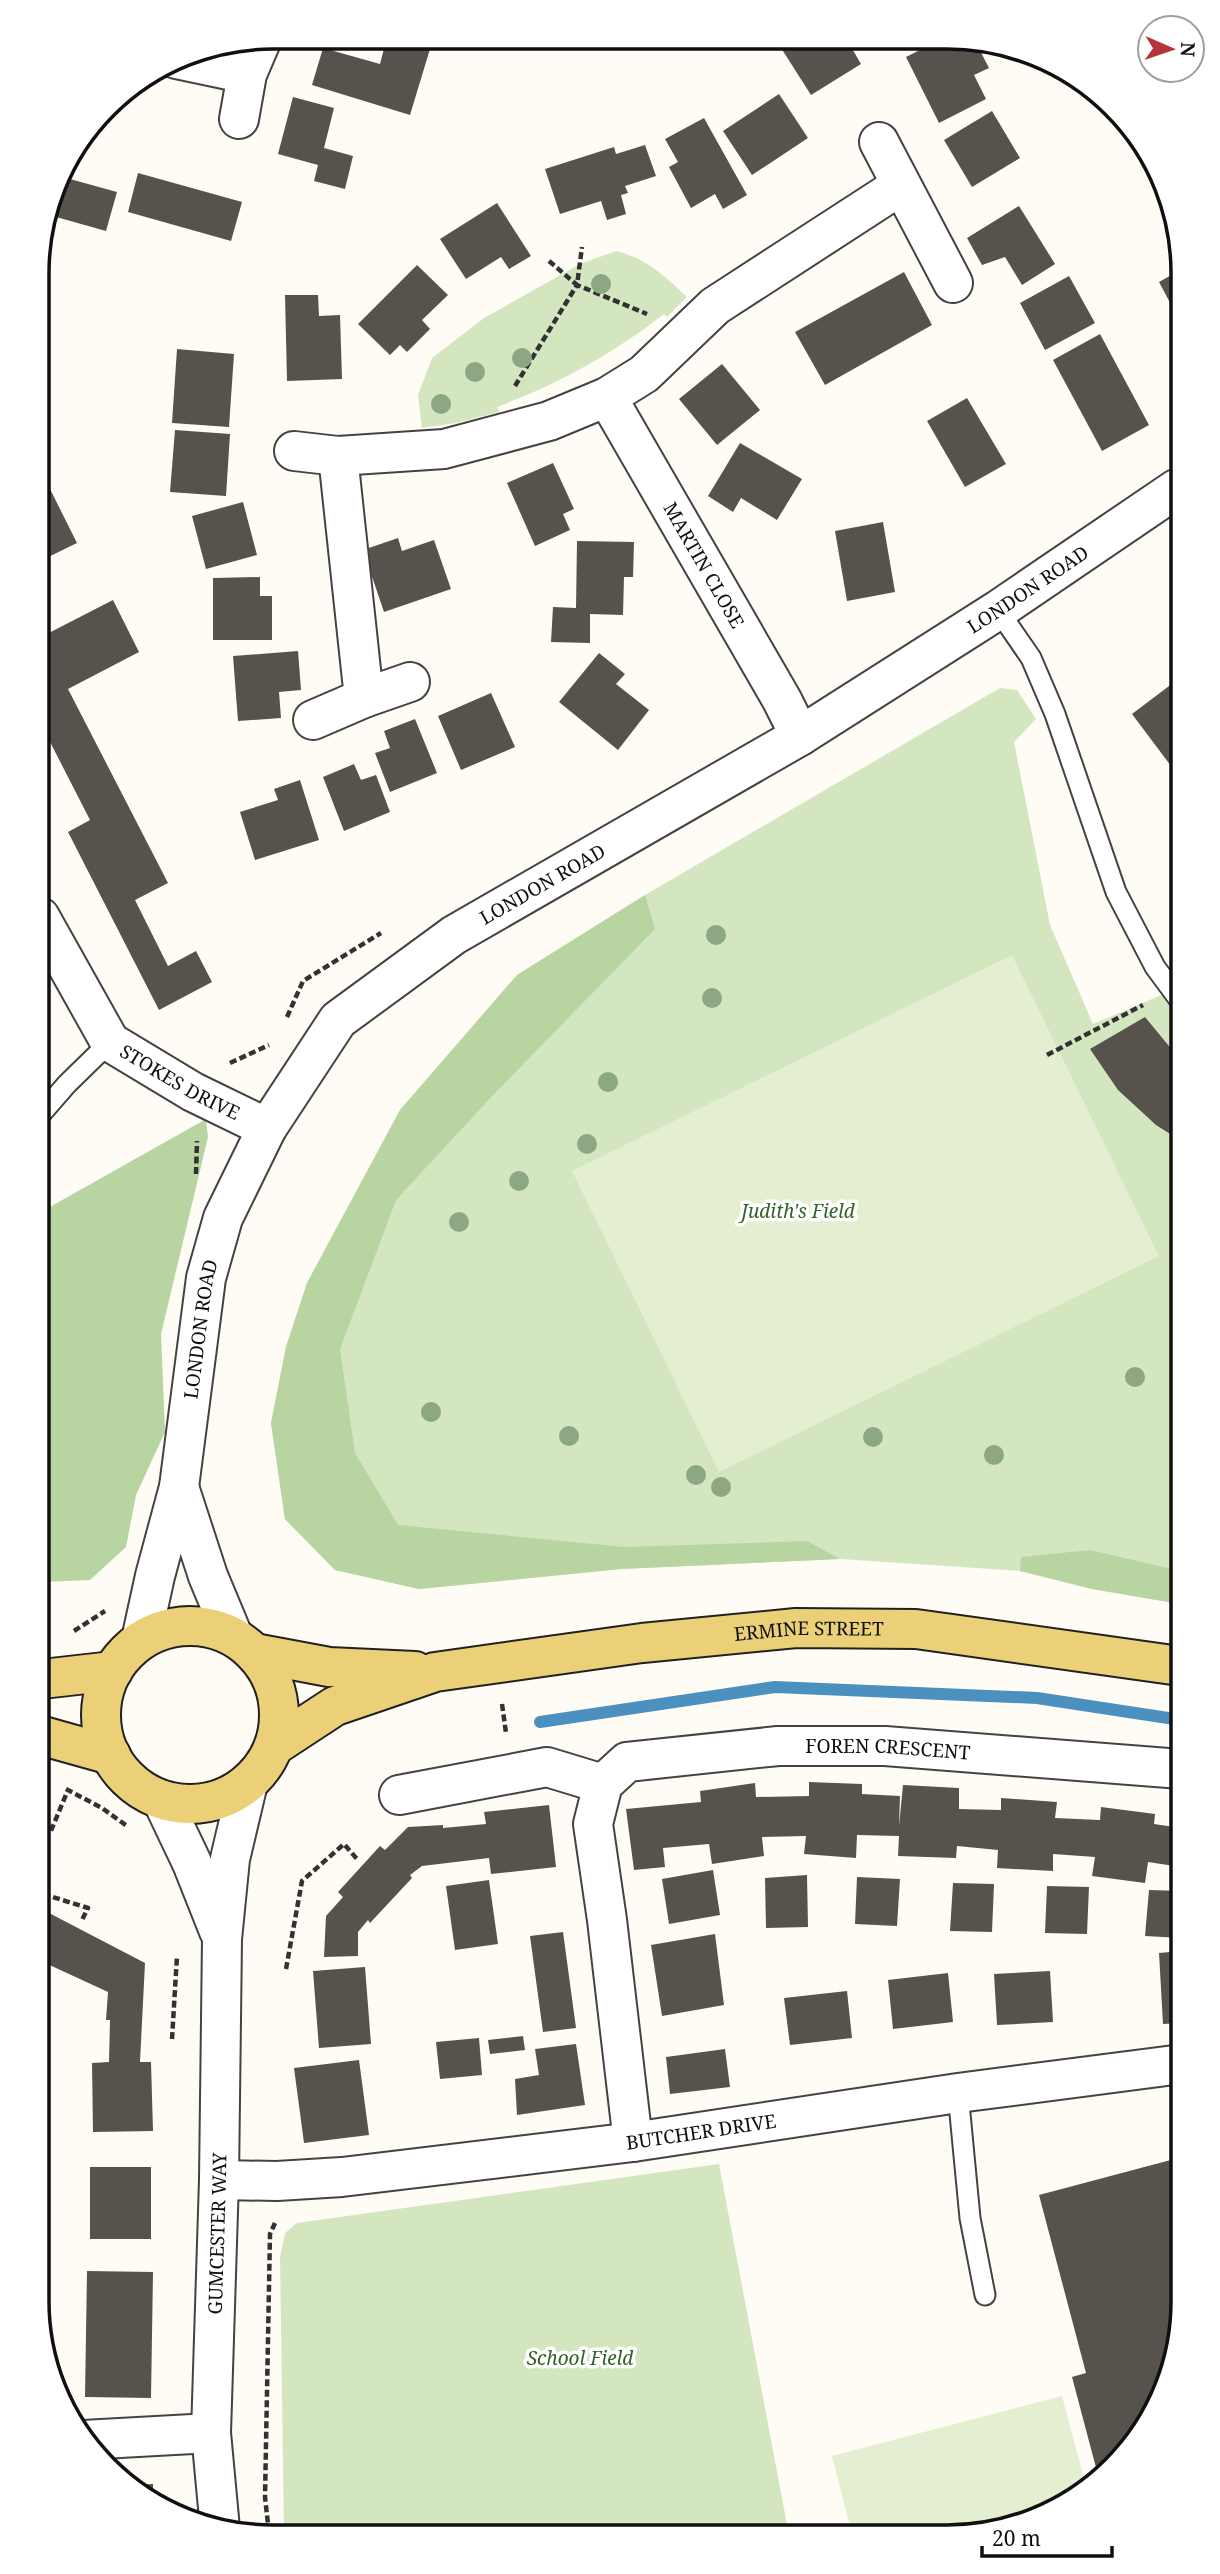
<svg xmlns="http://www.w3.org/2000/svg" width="1220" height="2574" font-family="'Noto Serif',serif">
  <rect width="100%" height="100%" fill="#fefcf4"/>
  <path fill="#d3e6c0" d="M 616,251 C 647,259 665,276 687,297 L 667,317 L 664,314 C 614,353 557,385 497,407 L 499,412 L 456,423 L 422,428 L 418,395 L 432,358 L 484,318 L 580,264 Z
    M 1000,688 L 1017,690 L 1036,719 L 1014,742 L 1050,925 L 1093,1024 L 1178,988 L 1180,1604 L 1092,1589 L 1020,1571 L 840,1559 L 621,1569 L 419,1589 L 335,1570 L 285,1519 L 271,1423 L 286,1347 L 307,1283 L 400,1110 L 517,975 L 645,895 Z
    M 719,2164 L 788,2530 L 284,2533 L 280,2257 L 285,2233 L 297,2223 Z"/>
  <path fill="#b8d5a1" d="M 645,895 L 655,929 L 495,1093 L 396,1200 L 340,1349 L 355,1453 L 398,1525 L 625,1547 L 807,1541 L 840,1559 L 621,1569 L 419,1589 L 335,1570 L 285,1519 L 271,1423 L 286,1347 L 307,1283 L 400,1110 L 517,975 Z
    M 206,1119 L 208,1137 L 161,1334 L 165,1432 L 136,1495 L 126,1547 L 90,1580 L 42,1582 L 41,1212 Z
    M 1090,1550 L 1180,1571 L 1180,1604 L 1092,1589 L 1020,1571 L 1021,1557 Z"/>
  <path fill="#e4eed1" d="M 1012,955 L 1159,1256 L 719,1472 L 572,1171 Z
    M 1062,2396 L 1087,2490 L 1078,2498 L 1008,2529 L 851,2530 L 832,2456 Z"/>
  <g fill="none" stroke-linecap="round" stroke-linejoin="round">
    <path stroke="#4c90c0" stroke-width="12" d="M 540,1722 L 775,1687 L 1037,1698 L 1181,1720"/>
  </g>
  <path fill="#58524d" d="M 387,37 L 433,39 L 410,115 L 312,85 L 323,48 L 380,64 Z
    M 776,40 L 847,40 L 861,64 L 811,95 Z
    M 938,41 L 975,41 L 989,68 L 974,75 L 986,99 L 939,123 L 906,57 Z
    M 779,94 L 808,138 L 752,175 L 723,131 Z
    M 293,97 L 334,108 L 324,148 L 353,156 L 345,189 L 314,181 L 318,165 L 278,154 Z
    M 992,111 L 1020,158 L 972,187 L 944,140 Z
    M 704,118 L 747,195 L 723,209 L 715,194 L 691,208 L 669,167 L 678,162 L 665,139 Z
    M 645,145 L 656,176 L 625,186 L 628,193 L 621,195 L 626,214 L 607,220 L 601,201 L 560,214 L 545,169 L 614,147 L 616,154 Z
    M 138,173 L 242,202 L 231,241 L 128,212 Z
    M 59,176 L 117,192 L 106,231 L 49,215 Z
    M 497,203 L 531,256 L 509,269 L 501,257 L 466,279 L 440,239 Z
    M 1019,206 L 1055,264 L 1022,285 L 1005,257 L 982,265 L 967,238 Z
    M 417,265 L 448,295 L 422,320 L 430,329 L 407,352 L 400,345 L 390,355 L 358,324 Z
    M 904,272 L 932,325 L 825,385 L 795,332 Z
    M 1175,273 L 1175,312 L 1159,282 Z
    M 1069,276 L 1095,323 L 1045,350 L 1020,303 Z
    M 285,295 L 318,295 L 319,316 L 340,315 L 342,379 L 287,381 Z
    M 1100,334 L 1149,425 L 1102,451 L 1053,360 Z
    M 177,349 L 234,354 L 229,427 L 172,423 Z
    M 722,364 L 760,410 L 717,445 L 679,399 Z
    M 967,398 L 1006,464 L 965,487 L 927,421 Z
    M 175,430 L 230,434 L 226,496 L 170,492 Z
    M 740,443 L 802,479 L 777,520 L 741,498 L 733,512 L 708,496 Z
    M 553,463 L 574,509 L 563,514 L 570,530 L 535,546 L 507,483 Z
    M 46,481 L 77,543 L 38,562 L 38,485 Z
    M 243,502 L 257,555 L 206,569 L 192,516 Z
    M 883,522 L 895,592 L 847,601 L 835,531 Z
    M 398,538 L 402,551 L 434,540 L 451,589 L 384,612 L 363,550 Z
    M 577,541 L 634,542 L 633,577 L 624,577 L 623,615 L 590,614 L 590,643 L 551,642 L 553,607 L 576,608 Z
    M 260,577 L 260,596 L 272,596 L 272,640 L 213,640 L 213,578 Z
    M 113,600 L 139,652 L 68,689 L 168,883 L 135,900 L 168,966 L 196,951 L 212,982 L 159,1010 L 68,832 L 90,820 L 46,734 L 39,738 L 39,638 Z
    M 298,651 L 301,690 L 279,692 L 281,718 L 238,721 L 233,656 Z
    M 599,653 L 625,674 L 616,684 L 649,710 L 618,750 L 559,702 Z
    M 1177,680 L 1177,774 L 1132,714 Z
    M 491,693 L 515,747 L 461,770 L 438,716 Z
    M 415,719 L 437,773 L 390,792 L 375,753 L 390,748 L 384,731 Z
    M 354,764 L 361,780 L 376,775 L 390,812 L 344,831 L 323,777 Z
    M 300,780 L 319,840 L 255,860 L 240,812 L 278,800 L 274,789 Z
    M 1145,1017 L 1178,1057 L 1178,1139 L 1156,1125 L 1118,1090 L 1090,1049 Z
    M 809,1782 L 862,1784 L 862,1794 L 900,1796 L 899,1826 L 903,1785 L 959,1788 L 959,1809 L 1001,1810 L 1001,1798 L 1057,1802 L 1055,1818 L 1100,1820 L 1101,1807 L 1155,1814 L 1154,1824 L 1181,1828 L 1181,1867 L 1148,1862 L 1145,1883 L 1092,1876 L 1095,1857 L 1053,1854 L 1053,1871 L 997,1868 L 998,1850 L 957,1846 L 956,1858 L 898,1856 L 899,1836 L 857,1835 L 856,1858 L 804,1854 L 806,1836 L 762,1837 L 764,1856 L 712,1864 L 709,1844 L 663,1848 L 665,1867 L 634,1870 L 626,1809 L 701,1802 L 700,1791 L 755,1783 L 756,1797 L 809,1796 Z
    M 549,1805 L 556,1867 L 491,1874 L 489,1858 L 422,1866 L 410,1875 L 412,1878 L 370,1923 L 368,1920 L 358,1932 L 358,1956 L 324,1957 L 326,1916 L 343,1897 L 338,1892 L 380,1846 L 385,1850 L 408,1827 L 443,1825 L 443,1828 L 486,1824 L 484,1812 Z
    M 713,1870 L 720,1915 L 669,1924 L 662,1879 Z
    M 807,1875 L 808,1927 L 766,1928 L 765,1878 Z
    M 857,1877 L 900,1879 L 897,1926 L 855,1924 Z
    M 489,1880 L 498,1944 L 455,1950 L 446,1886 Z
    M 953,1883 L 994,1884 L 992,1932 L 950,1931 Z
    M 1047,1886 L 1089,1887 L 1087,1934 L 1045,1933 Z
    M 1149,1890 L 1181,1891 L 1181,1938 L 1145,1936 Z
    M 49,1913 L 145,1963 L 140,2062 L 151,2062 L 153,2131 L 93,2132 L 92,2063 L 109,2062 L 110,2020 L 106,2020 L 108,1992 L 43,1962 L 43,1920 L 45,1921 Z
    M 563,1932 L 576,2028 L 543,2032 L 530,1936 Z
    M 715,1934 L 724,2005 L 662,2016 L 651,1945 Z
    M 1181,1951 L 1182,2023 L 1163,2024 L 1159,1953 Z
    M 365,1967 L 371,2044 L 319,2048 L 313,1971 Z
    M 1050,1971 L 1053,2022 L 997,2025 L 994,1974 Z
    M 948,1973 L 953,2022 L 893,2029 L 888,1980 Z
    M 847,1991 L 852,2038 L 790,2045 L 784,1998 Z
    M 523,2036 L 525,2050 L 490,2054 L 488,2040 Z
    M 479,2038 L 482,2075 L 440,2079 L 436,2042 Z
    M 576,2044 L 585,2105 L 517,2115 L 515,2079 L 539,2075 L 535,2049 Z
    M 725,2049 L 730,2087 L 670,2094 L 666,2057 Z
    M 359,2060 L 369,2135 L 304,2143 L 294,2068 Z
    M 1182,2157 L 1183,2316 L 1165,2392 L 1125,2456 L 1099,2479 L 1072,2377 L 1086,2373 L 1039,2195 Z
    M 90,2167 L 151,2167 L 151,2239 L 90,2239 Z
    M 87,2271 L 153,2272 L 151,2398 L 85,2397 Z
    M 153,2484 L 153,2496 L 130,2485 Z"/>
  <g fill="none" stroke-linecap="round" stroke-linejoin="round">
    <defs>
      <path id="service" d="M 998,610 L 1031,658 L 1055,714 L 1116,892 L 1155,967 L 1178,998
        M 40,1115 L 67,1084 L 110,1042
        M 958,2093 L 970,2218 L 985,2295"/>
      <g id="minor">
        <path d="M 176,59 L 247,74"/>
        <path d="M 239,119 L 247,74 L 262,39"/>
        <path d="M 879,142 L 953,283"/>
        <path id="s1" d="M 607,397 L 782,700 L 800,736"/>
        <path d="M 294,451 L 338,456 L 444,449 L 549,421 L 607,397 L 644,374 L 715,306 L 900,186"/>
        <path d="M 364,698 L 410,682"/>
        <path d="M 313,720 L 364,698 L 338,456"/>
        <path id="s2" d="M 40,917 L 110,1042 L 193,1092 L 267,1128"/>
        <path d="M 399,1795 L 547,1767 L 603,1784"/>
        <path d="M 162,1800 L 192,1863 L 219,1931"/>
        <path id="s3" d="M 633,2142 L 607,1920 L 593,1824 L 603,1784 L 627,1762 L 778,1746 L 885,1746 L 1181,1769"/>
        <path id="s4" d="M 219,2180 L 277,2181 L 342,2177 L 633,2142 L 958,2093 L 1182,2064"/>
        <path d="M 83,2440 L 211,2433"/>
        <path id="s5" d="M 220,2529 L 211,2433 L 219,2180 L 222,1939 L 230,1859 L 248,1783"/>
      </g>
      <g id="tertiary">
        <path d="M 179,1487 L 208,1576 L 233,1636"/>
        <path id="s6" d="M 141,1640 L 155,1576 L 179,1487 L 206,1278 L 223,1218 L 267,1128 L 338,1020 L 454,935 L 800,736 L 998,610 L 1176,489"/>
      </g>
      <g id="primary">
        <circle cx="190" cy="1715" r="89"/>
        <path d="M 254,1653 L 329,1667 L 415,1671"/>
        <path d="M 42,1679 L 113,1671"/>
        <path d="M 43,1736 L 111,1755"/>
        <path id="s7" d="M 274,1746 L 335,1706 L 435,1672 L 642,1643 L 796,1628 L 916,1629 L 1180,1666"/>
      </g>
    </defs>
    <use href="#service" stroke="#434343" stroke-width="23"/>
    <use href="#minor" stroke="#434343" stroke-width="42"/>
    <use href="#tertiary" stroke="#434343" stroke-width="42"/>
    <use href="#primary" stroke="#212121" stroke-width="42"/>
    <path stroke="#323232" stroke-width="4.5" stroke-dasharray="7 3.5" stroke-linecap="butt" d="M 549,261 L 577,285 L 582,247
      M 515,386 L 577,285 L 647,314
      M 287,1017 L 303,981 L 381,933
      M 1047,1055 L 1143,1005
      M 230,1063 L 269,1045
      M 196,1174 L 197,1141
      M 74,1631 L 105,1611
      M 502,1704 L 506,1733
      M 66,1789 L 102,1808 L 127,1826
      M 43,1837 L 50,1833 L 68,1790
      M 43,1894 L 88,1908 L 82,1920
      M 286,1969 L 302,1881 L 344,1844 L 357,1859
      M 172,2039 L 177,1956
      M 269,2533 L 265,2497 L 270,2234 L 275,2223"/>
    <use href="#service" stroke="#fff" stroke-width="19"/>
    <use href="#minor" stroke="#fff" stroke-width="38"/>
    <use href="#tertiary" stroke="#fff" stroke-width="38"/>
    <use href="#primary" stroke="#ebd078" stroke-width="38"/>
  </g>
  <g fill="#8ea783">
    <circle cx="601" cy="284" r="10"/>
    <circle cx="522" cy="358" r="10"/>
    <circle cx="475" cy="372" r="10"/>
    <circle cx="441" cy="404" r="10"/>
    <circle cx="716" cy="935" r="10"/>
    <circle cx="712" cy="998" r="10"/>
    <circle cx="608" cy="1082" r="10"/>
    <circle cx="587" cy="1144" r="10"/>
    <circle cx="519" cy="1181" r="10"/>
    <circle cx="459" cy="1222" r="10"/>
    <circle cx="1135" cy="1377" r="10"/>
    <circle cx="431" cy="1412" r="10"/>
    <circle cx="569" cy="1436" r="10"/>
    <circle cx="873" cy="1437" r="10"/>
    <circle cx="994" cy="1455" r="10"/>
    <circle cx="696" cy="1475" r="10"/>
    <circle cx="721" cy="1487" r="10"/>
  </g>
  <g text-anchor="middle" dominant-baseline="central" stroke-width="7" stroke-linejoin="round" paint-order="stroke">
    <g font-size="19" fill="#101010" stroke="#fff">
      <text stroke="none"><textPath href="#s1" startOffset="194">MARTIN CLOSE</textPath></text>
      <text stroke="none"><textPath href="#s6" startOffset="1474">LONDON ROAD</textPath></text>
      <text stroke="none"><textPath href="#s6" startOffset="906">LONDON ROAD</textPath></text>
      <text stroke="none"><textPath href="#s2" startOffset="224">STOKES DRIVE</textPath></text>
      <text stroke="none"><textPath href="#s6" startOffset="317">LONDON ROAD</textPath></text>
      <text stroke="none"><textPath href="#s7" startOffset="555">ERMINE STREET</textPath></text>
      <text stroke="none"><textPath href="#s3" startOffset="656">FOREN CRESCENT</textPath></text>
      <text stroke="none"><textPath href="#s4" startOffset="485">BUTCHER DRIVE</textPath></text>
      <text stroke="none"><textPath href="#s5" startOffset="296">GUMCESTER WAY</textPath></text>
    </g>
    <g font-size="19" font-style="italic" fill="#326226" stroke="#fff">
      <text x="798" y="1211">Judith's Field</text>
      <text x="580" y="2358">School Field</text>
    </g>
  </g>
  <path d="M0 0H1220V2574H0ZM273 49H947A224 224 0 0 1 1171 273V2301A224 224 0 0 1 947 2525H273A224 224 0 0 1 49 2301V273A224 224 0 0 1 273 49Z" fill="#fff" fill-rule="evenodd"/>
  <path fill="none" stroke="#101010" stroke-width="3.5" d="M273 49H947A224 224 0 0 1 1171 273V2301A224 224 0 0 1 947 2525H273A224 224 0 0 1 49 2301V273A224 224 0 0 1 273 49Z"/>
  <g transform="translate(1171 49) rotate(92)"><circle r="33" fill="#ffffff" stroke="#9f9f9f" stroke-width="2"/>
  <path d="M0-5L12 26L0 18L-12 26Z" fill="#b3353a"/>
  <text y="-10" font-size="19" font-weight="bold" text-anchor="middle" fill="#101010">N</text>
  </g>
  <path d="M982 2546v10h130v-10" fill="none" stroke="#101010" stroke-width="3.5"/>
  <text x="992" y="2546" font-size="21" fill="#101010" stroke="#ffffff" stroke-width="5" paint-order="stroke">20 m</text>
</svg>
